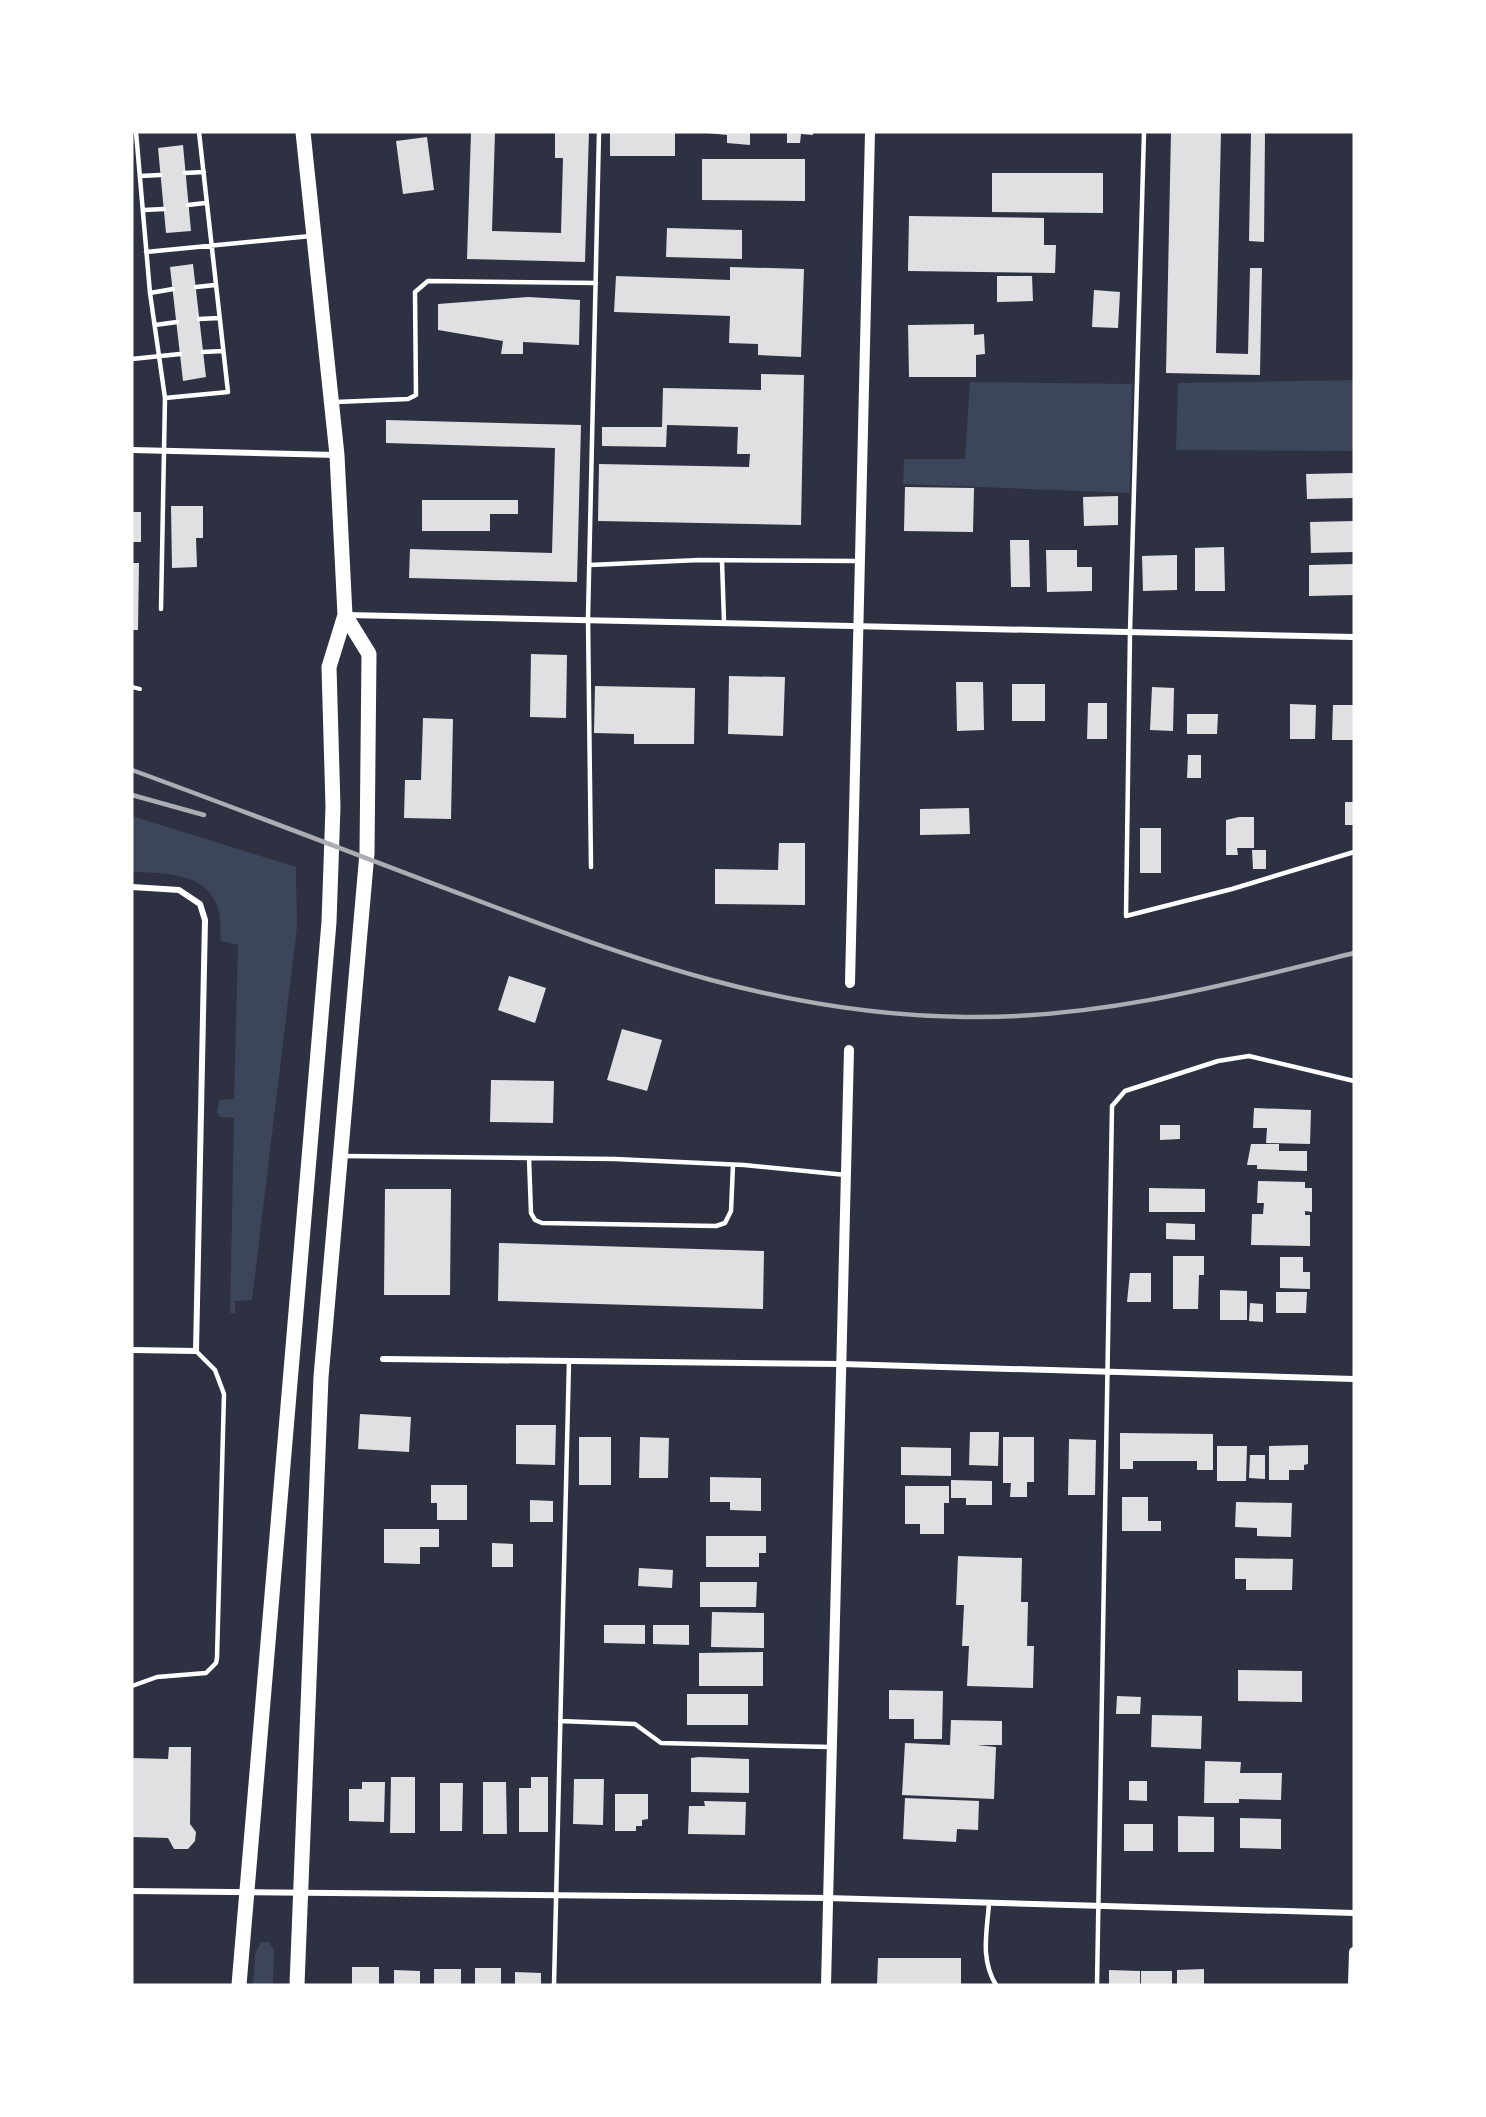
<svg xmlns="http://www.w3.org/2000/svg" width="1486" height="2117" font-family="Manrope,sans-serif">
  <rect width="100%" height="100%" fill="#2d3142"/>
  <path fill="#3c4559" d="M 1354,380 L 1354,451 L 1176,450 L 1178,383 Z
    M 970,382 L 1132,384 L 1130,493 L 903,484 L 904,459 L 965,459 Z
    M 132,816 L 296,867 L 297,927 L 252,1300 L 235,1301 L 235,1313 L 230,1313 L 234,1118 L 220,1117 L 217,1112 L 219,1100 L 234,1099 L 238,945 L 221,941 C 220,929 221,919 218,908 C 207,872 162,873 132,872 Z
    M 261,1942 L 269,1942 L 274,1950 L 273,1985 L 253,1985 L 255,1954 Z"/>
  <path fill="#e0e0e3" d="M 471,132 L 495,132 L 492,231 L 561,233 L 563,158 L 555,158 L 555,132 L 589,132 L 585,262 L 467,259 Z
    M 610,132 L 675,132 L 675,156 L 610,156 Z
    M 698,132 L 750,132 L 750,145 L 727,143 L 727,135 Z
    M 787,132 L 813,132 L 813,135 L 801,134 L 800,143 L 787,143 Z
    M 1171,132 L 1221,132 L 1216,353 L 1248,354 L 1250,268 L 1262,268 L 1260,375 L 1166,373 Z
    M 1251,132 L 1265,132 L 1264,242 L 1249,241 Z
    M 427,137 L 434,190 L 403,194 L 396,141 Z
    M 183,145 L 191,231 L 166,233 L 158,148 Z
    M 702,159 L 805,159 L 805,201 L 702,200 Z
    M 992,173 L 1103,173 L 1103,213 L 992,212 Z
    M 909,216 L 1044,218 L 1044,245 L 1056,245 L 1055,273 L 908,271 Z
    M 667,228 L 742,230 L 742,259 L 666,257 Z
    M 193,264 L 206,377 L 183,381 L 170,267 Z
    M 730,267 L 804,269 L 801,357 L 758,355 L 758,344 L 729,343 L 730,316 L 614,312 L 616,276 L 730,280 Z
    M 997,276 L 1032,276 L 1033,301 L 997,302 Z
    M 1094,290 L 1120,292 L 1118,328 L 1092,327 Z
    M 528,297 L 580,300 L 579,345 L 523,342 L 523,354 L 501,354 L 503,341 L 438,330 L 438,304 Z
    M 974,324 L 974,335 L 984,334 L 985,354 L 976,355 L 976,377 L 909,377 L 908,325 Z
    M 761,374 L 804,375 L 801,525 L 598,521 L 599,464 L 749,467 L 750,454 L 737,454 L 738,427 L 667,425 L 666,447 L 602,446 L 602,427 L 662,427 L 663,388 L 761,390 Z
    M 386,420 L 581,425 L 577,582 L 409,578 L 410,549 L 552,553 L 555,448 L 386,443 Z
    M 1354,473 L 1354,498 L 1307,499 L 1306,474 Z
    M 905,487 L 974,488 L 973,532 L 904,531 Z
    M 1118,496 L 1118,525 L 1084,526 L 1083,497 Z
    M 422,500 L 518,500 L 518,514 L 490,514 L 490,531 L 422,531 Z
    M 171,506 L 203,506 L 203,538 L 196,538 L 197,567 L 172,568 Z
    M 132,512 L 141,512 L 141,542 L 132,542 Z
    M 1354,521 L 1354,552 L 1311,553 L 1310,522 Z
    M 1010,540 L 1029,540 L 1030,587 L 1011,587 Z
    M 1224,547 L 1225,591 L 1195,591 L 1195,548 Z
    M 1046,550 L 1077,550 L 1077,567 L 1092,567 L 1092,591 L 1047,592 Z
    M 1177,555 L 1177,590 L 1143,591 L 1142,556 Z
    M 132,563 L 139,563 L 138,630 L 132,630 Z
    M 1354,564 L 1354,595 L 1309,596 L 1309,565 Z
    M 531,654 L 567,655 L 566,718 L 530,717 Z
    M 729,676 L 785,677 L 783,736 L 728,734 Z
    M 956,682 L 983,682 L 984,730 L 957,731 Z
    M 1012,684 L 1045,684 L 1045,721 L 1012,721 Z
    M 595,686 L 695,688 L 694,744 L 634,744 L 634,734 L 594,733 Z
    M 1152,687 L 1174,688 L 1173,731 L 1150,730 Z
    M 1088,703 L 1107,703 L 1107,739 L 1087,739 Z
    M 1290,704 L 1316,705 L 1315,739 L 1290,739 Z
    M 1333,705 L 1354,705 L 1353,740 L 1332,740 Z
    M 1187,714 L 1218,714 L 1217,734 L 1187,734 Z
    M 423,718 L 453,719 L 451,819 L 404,818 L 405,780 L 421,780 Z
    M 1188,755 L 1201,755 L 1201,778 L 1187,778 Z
    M 1345,802 L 1354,802 L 1354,825 L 1345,825 Z
    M 969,808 L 970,834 L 920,835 L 920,809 Z
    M 1239,817 L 1254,817 L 1254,848 L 1237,848 L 1238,855 L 1226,855 L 1226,820 Z
    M 1140,828 L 1161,828 L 1161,873 L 1140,873 Z
    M 779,843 L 805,843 L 805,905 L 715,904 L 715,869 L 778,870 Z
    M 1252,850 L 1266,850 L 1266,869 L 1253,869 Z
    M 509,976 L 546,988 L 535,1023 L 498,1010 Z
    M 622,1029 L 662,1040 L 647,1091 L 607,1080 Z
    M 491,1080 L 554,1081 L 553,1123 L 490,1122 Z
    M 1254,1108 L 1311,1110 L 1310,1144 L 1266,1143 L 1267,1128 L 1253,1128 Z
    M 1160,1125 L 1180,1125 L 1180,1139 L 1160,1140 Z
    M 1251,1144 L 1279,1144 L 1279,1151 L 1307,1151 L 1307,1171 L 1257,1169 L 1257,1165 L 1247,1165 Z
    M 1258,1181 L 1305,1182 L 1305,1188 L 1312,1188 L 1312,1212 L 1305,1211 L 1305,1215 L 1310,1215 L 1310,1246 L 1251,1245 L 1252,1214 L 1263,1214 L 1264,1203 L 1257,1203 Z
    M 1149,1188 L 1205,1189 L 1205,1212 L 1149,1212 Z
    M 385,1189 L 451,1189 L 450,1295 L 384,1295 Z
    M 1166,1223 L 1195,1224 L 1195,1240 L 1166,1239 Z
    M 499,1243 L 764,1251 L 763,1309 L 498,1301 Z
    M 1173,1256 L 1204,1256 L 1204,1275 L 1199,1275 L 1198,1309 L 1173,1309 Z
    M 1280,1257 L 1303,1257 L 1303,1272 L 1310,1272 L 1310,1289 L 1280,1288 Z
    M 1130,1273 L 1151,1273 L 1151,1302 L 1127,1302 Z
    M 1220,1290 L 1247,1291 L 1247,1320 L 1220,1320 Z
    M 1276,1292 L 1307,1292 L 1306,1313 L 1276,1313 Z
    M 1250,1303 L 1263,1304 L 1263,1322 L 1249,1321 Z
    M 360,1414 L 411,1417 L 409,1452 L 358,1449 Z
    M 516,1425 L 556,1425 L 555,1465 L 516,1464 Z
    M 970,1432 L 999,1432 L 998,1466 L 969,1465 Z
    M 1120,1433 L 1213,1434 L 1213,1470 L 1197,1470 L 1197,1461 L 1133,1461 L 1133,1469 L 1120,1469 Z
    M 579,1437 L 611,1437 L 611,1485 L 579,1485 Z
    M 640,1437 L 669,1438 L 668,1478 L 639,1478 Z
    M 1003,1437 L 1034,1437 L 1034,1482 L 1027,1482 L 1027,1497 L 1010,1497 L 1011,1483 L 1003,1483 Z
    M 1069,1439 L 1096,1440 L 1095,1495 L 1068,1495 Z
    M 1308,1445 L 1308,1464 L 1304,1465 L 1304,1470 L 1289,1470 L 1289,1480 L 1269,1480 L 1269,1446 Z
    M 1217,1446 L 1247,1446 L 1246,1481 L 1217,1481 Z
    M 901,1447 L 951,1448 L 951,1476 L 901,1475 Z
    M 1250,1455 L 1265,1455 L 1265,1479 L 1249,1478 Z
    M 710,1477 L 761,1478 L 761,1511 L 730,1510 L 730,1502 L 710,1502 Z
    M 951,1480 L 992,1481 L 992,1505 L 966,1505 L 966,1498 L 951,1498 Z
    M 431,1485 L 467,1485 L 467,1520 L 437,1520 L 437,1503 L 431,1503 Z
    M 905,1486 L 949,1486 L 949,1503 L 944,1503 L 944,1534 L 920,1534 L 920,1524 L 905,1524 Z
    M 1122,1497 L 1148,1497 L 1148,1521 L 1161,1521 L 1161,1531 L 1122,1531 Z
    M 530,1500 L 553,1501 L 553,1522 L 530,1522 Z
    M 1236,1502 L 1292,1503 L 1291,1537 L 1257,1536 L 1257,1528 L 1235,1527 Z
    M 384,1529 L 439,1529 L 439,1547 L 420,1547 L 420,1564 L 384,1563 Z
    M 706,1536 L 766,1536 L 766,1553 L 759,1553 L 759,1567 L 706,1567 Z
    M 492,1543 L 513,1544 L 513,1567 L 492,1567 Z
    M 958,1556 L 1022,1558 L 1021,1602 L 1028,1602 L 1027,1646 L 1034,1646 L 1033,1688 L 967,1686 L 969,1646 L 962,1646 L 964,1605 L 956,1605 Z
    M 1235,1558 L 1293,1559 L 1292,1590 L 1246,1590 L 1246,1579 L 1235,1579 Z
    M 639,1568 L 673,1570 L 672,1588 L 638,1586 Z
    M 700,1582 L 757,1582 L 756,1607 L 700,1607 Z
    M 712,1612 L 764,1613 L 764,1648 L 711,1647 Z
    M 604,1625 L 645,1625 L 645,1644 L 604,1643 Z
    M 653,1625 L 689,1625 L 689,1645 L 653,1644 Z
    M 763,1652 L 763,1686 L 699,1686 L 699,1653 Z
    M 1238,1670 L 1302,1671 L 1302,1702 L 1238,1701 Z
    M 889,1690 L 943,1691 L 942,1739 L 914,1739 L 914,1719 L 889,1719 Z
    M 687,1694 L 748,1694 L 748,1725 L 687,1725 Z
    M 1117,1696 L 1141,1697 L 1140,1714 L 1116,1714 Z
    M 1152,1715 L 1202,1716 L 1201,1749 L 1151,1747 Z
    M 951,1720 L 1002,1721 L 1002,1745 L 977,1745 L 996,1747 L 994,1799 L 902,1795 L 905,1743 L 950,1745 Z
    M 169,1747 L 191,1747 L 190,1824 L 196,1832 L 195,1841 L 188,1849 L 174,1849 L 168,1838 L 132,1837 L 132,1758 L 168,1759 Z
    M 699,1757 L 749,1759 L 749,1793 L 691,1792 L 691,1758 Z
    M 1205,1761 L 1241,1762 L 1240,1773 L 1282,1773 L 1281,1800 L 1239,1799 L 1239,1803 L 1204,1803 Z
    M 391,1777 L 415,1777 L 415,1833 L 390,1833 Z
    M 531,1777 L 548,1777 L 548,1832 L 519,1832 L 519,1788 L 531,1788 Z
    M 574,1779 L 604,1779 L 603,1825 L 573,1824 Z
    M 1129,1781 L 1147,1781 L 1147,1801 L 1129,1800 Z
    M 362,1782 L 385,1782 L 384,1822 L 349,1821 L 349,1789 L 362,1789 Z
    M 483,1782 L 506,1782 L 507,1834 L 483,1834 Z
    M 440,1783 L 463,1783 L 462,1831 L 440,1831 Z
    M 615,1794 L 648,1794 L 648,1819 L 642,1820 L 642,1826 L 636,1826 L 636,1831 L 615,1831 Z
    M 905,1798 L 979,1801 L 978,1830 L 957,1829 L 956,1842 L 903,1839 Z
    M 704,1801 L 746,1802 L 745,1835 L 688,1834 L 689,1806 L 705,1806 Z
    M 1178,1816 L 1214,1817 L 1214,1852 L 1178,1852 Z
    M 1240,1818 L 1281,1819 L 1281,1849 L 1240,1848 Z
    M 1124,1824 L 1153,1824 L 1153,1851 L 1124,1851 Z
    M 878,1958 L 961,1958 L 961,1985 L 877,1985 Z
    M 352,1967 L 379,1967 L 379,1985 L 352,1985 Z
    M 475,1968 L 501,1968 L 501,1985 L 475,1985 Z
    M 434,1969 L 461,1969 L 461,1985 L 434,1985 Z
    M 1204,1969 L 1204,1985 L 1177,1985 L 1177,1970 Z
    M 394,1970 L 420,1971 L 420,1985 L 394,1985 Z
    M 1109,1970 L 1140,1971 L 1140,1985 L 1109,1985 Z
    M 1141,1971 L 1172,1971 L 1172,1985 L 1141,1985 Z
    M 515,1972 L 541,1973 L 541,1985 L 515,1985 Z"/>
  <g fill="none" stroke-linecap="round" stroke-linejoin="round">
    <path stroke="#fff" stroke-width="4" d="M 132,687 L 140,689"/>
    <path stroke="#fff" stroke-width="4.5" d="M 136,132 L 150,293 L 165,398
      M 1144,132 L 1130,632 L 1126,916 L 1232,889 L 1354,852
      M 185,173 L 204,172
      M 140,176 L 160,175
      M 188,205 L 205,203
      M 144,210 L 164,209
      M 146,252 L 311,236
      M 196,287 L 215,285
      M 150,293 L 173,289
      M 199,319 L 219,318
      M 155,325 L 177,322
      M 203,352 L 222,351
      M 132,359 L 180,354
      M 336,402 L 408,399 L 416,395 L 415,292 L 428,281 L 596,283
      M 722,561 L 724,621
      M 590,565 L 699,560 L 860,561
      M 161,609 L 165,398 L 228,392 L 199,132
      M 591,867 L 588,618 L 599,132
      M 343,1156 L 615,1159 L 744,1165 L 846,1175
      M 529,1158 L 531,1213 L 535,1220 L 542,1223 L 716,1226 L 725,1223 L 731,1211 L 733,1165
      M 132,1686 L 157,1677 L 206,1673 L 216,1663 L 217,1658 L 224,1394 L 215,1370 L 196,1351
      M 560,1721 L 635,1724 L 661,1743 L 831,1747
      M 989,1903 C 987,1932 980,1959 996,1985
      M 554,1985 L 569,1361
      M 1097,1985 L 1112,1106 L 1125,1091 L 1218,1061 L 1249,1056 L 1354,1081"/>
    <path stroke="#fff" stroke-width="6" d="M 132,450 L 337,455
      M 346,615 L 1354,637
      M 132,887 L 179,890 L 200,904 L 205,920 L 196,1351 L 132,1350
      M 383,1359 L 842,1364 L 1354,1379
      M 132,1891 L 827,1898 L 1354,1913"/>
    <path stroke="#fff" stroke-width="10" d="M 850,983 L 870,132
      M 826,1985 L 849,1050
      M 1353,1985 L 1354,1952"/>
    <path stroke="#fff" stroke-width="15" d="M 239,1985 L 329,922 L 333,807 L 329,667 L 345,615 L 337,455 L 303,132
      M 297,1985 L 321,1377 L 367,853 L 369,654 L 345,615"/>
    <path stroke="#abadb3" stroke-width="4.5" d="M 132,770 C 244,811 355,854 466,896 C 634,960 783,1015 965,1017 C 1098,1019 1226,985 1354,953
      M 132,795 L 204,815"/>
  </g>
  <rect width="1486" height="2117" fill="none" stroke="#ffffff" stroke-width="267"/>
</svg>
